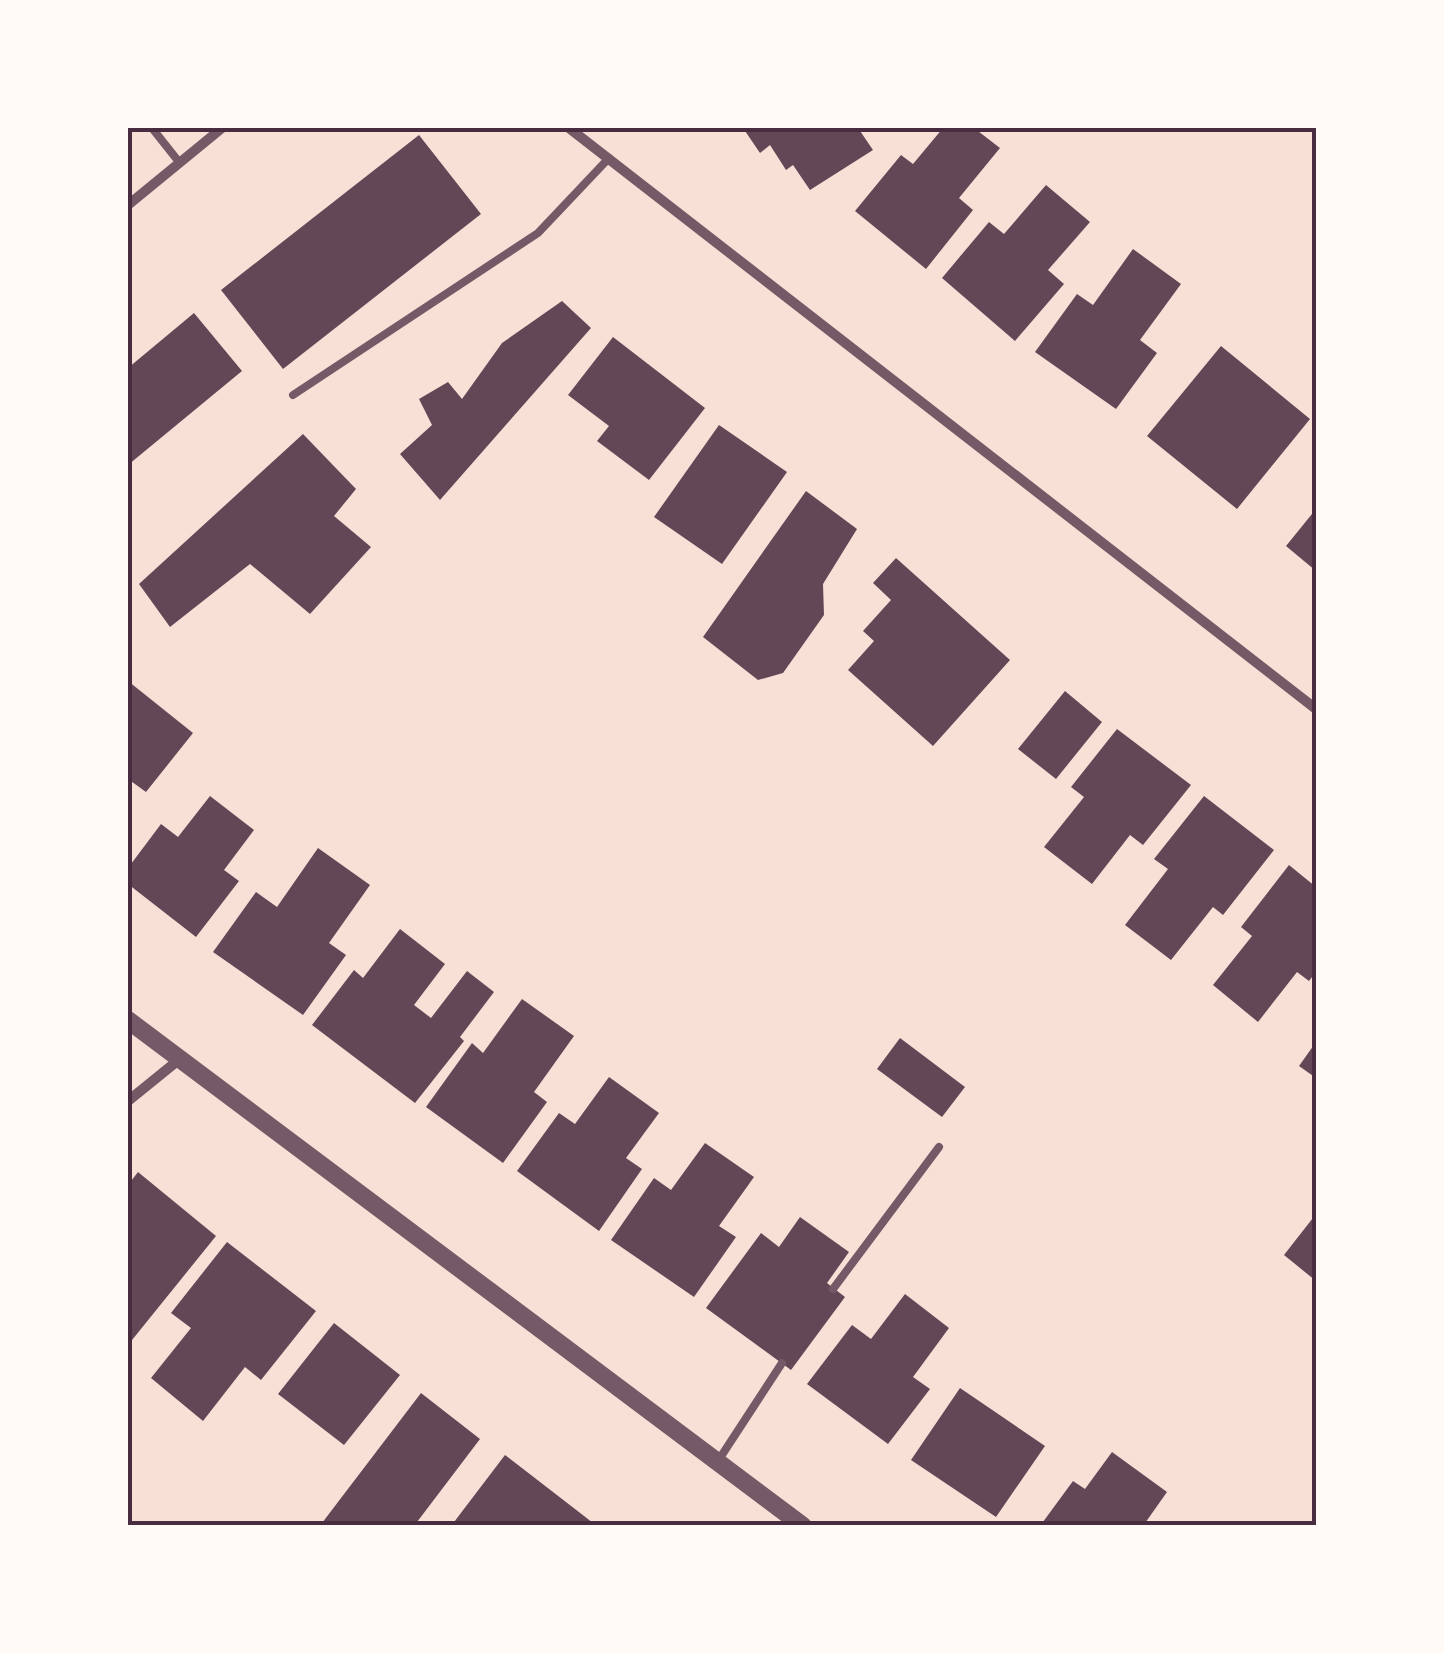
<svg xmlns="http://www.w3.org/2000/svg" width="1444" height="1653" font-family="Raleway,sans-serif">
  <rect width="100%" height="100%" fill="#f7e1d7"/>
  <path fill="#644757" d="M 743,128 L 858,128 L 873,150 L 810,190 L 793,165 L 786,170 L 770,145 L 760,153 Z
    M 943,128 L 974,128 L 1000,148 L 959,198 L 973,210 L 926,269 L 855,211 L 901,155 L 913,164 Z
    M 419,135 L 481,214 L 283,369 L 221,290 Z
    M 1046,185 L 1090,222 L 1048,270 L 1064,284 L 1015,341 L 942,278 L 989,222 L 1004,234 Z
    M 1133,249 L 1181,284 L 1140,340 L 1157,353 L 1116,409 L 1035,352 L 1077,294 L 1093,305 Z
    M 562,301 L 591,328 L 440,500 L 400,454 L 432,425 L 419,399 L 448,382 L 462,399 L 502,343 Z
    M 194,313 L 242,371 L 128,465 L 128,368 Z
    M 613,337 L 705,408 L 649,480 L 597,441 L 609,426 L 568,395 Z
    M 1221,346 L 1310,419 L 1237,509 L 1147,436 Z
    M 719,425 L 787,472 L 722,564 L 654,517 Z
    M 303,434 L 356,489 L 334,516 L 371,547 L 310,614 L 250,564 L 170,627 L 139,584 Z
    M 806,491 L 857,529 L 823,584 L 824,615 L 783,673 L 758,680 L 703,637 Z
    M 1316,509 L 1316,571 L 1286,546 Z
    M 896,558 L 1010,660 L 933,746 L 848,670 L 874,641 L 863,631 L 891,600 L 873,583 Z
    M 128,681 L 193,733 L 146,792 L 128,779 Z
    M 1065,691 L 1102,722 L 1056,779 L 1018,749 Z
    M 1117,729 L 1191,785 L 1143,845 L 1130,835 L 1092,884 L 1044,847 L 1084,797 L 1071,787 Z
    M 210,796 L 254,830 L 224,870 L 239,881 L 196,937 L 128,884 L 128,868 L 161,824 L 178,837 Z
    M 1204,796 L 1274,850 L 1223,915 L 1213,907 L 1171,960 L 1125,925 L 1168,869 L 1154,859 Z
    M 318,848 L 370,885 L 329,943 L 346,955 L 303,1015 L 213,952 L 256,892 L 277,907 Z
    M 1289,865 L 1316,887 L 1316,972 L 1309,981 L 1297,972 L 1258,1022 L 1213,985 L 1252,936 L 1241,927 Z
    M 400,929 L 445,964 L 414,1005 L 431,1018 L 467,971 L 494,992 L 460,1037 L 464,1041 L 415,1103 L 312,1025 L 354,970 L 363,978 Z
    M 522,999 L 574,1036 L 534,1092 L 547,1102 L 503,1163 L 426,1107 L 472,1043 L 483,1053 Z
    M 900,1038 L 965,1087 L 942,1117 L 877,1069 Z
    M 1316,1042 L 1316,1078 L 1299,1066 Z
    M 609,1077 L 659,1113 L 626,1158 L 642,1169 L 599,1231 L 517,1171 L 559,1113 L 575,1124 Z
    M 705,1143 L 754,1177 L 719,1226 L 736,1237 L 694,1297 L 611,1240 L 654,1178 L 671,1190 Z
    M 138,1172 L 216,1236 L 128,1345 L 128,1185 Z
    M 1316,1214 L 1316,1281 L 1284,1255 Z
    M 800,1217 L 849,1252 L 827,1283 L 845,1297 L 791,1370 L 706,1308 L 761,1233 L 779,1247 Z
    M 227,1242 L 316,1311 L 261,1380 L 245,1367 L 203,1421 L 151,1378 L 191,1328 L 171,1313 Z
    M 905,1294 L 949,1328 L 913,1377 L 930,1389 L 888,1444 L 807,1384 L 852,1325 L 871,1339 Z
    M 334,1323 L 400,1375 L 344,1445 L 278,1394 Z
    M 960,1388 L 1045,1446 L 996,1517 L 911,1460 Z
    M 421,1393 L 480,1439 L 414,1526 L 322,1523 Z
    M 1112,1452 L 1167,1492 L 1143,1526 L 1040,1526 L 1073,1481 L 1085,1489 Z
    M 505,1455 L 597,1526 L 451,1526 Z"/>
  <g fill="none" stroke-linecap="round" stroke-linejoin="round">
    <path stroke="#755966" stroke-width="8" d="M 152,128 L 179,162
      M 293,395 L 538,233 L 609,158
      M 833,1289 L 939,1147
      M 718,1461 L 782,1363"/>
    <path stroke="#755966" stroke-width="10" d="M 569,128 L 1316,709
      M 128,205 L 222,128
      M 128,1101 L 181,1058"/>
    <path stroke="#755966" stroke-width="18" d="M 128,1020 L 803,1526"/>
  </g>
  <rect width="1444" height="1653" fill="none" stroke="#fffaf5" stroke-width="260"/>
  <rect x="130" y="130" width="1184" height="1393" fill="none" stroke="#4a2c40" stroke-width="4"/>
</svg>
